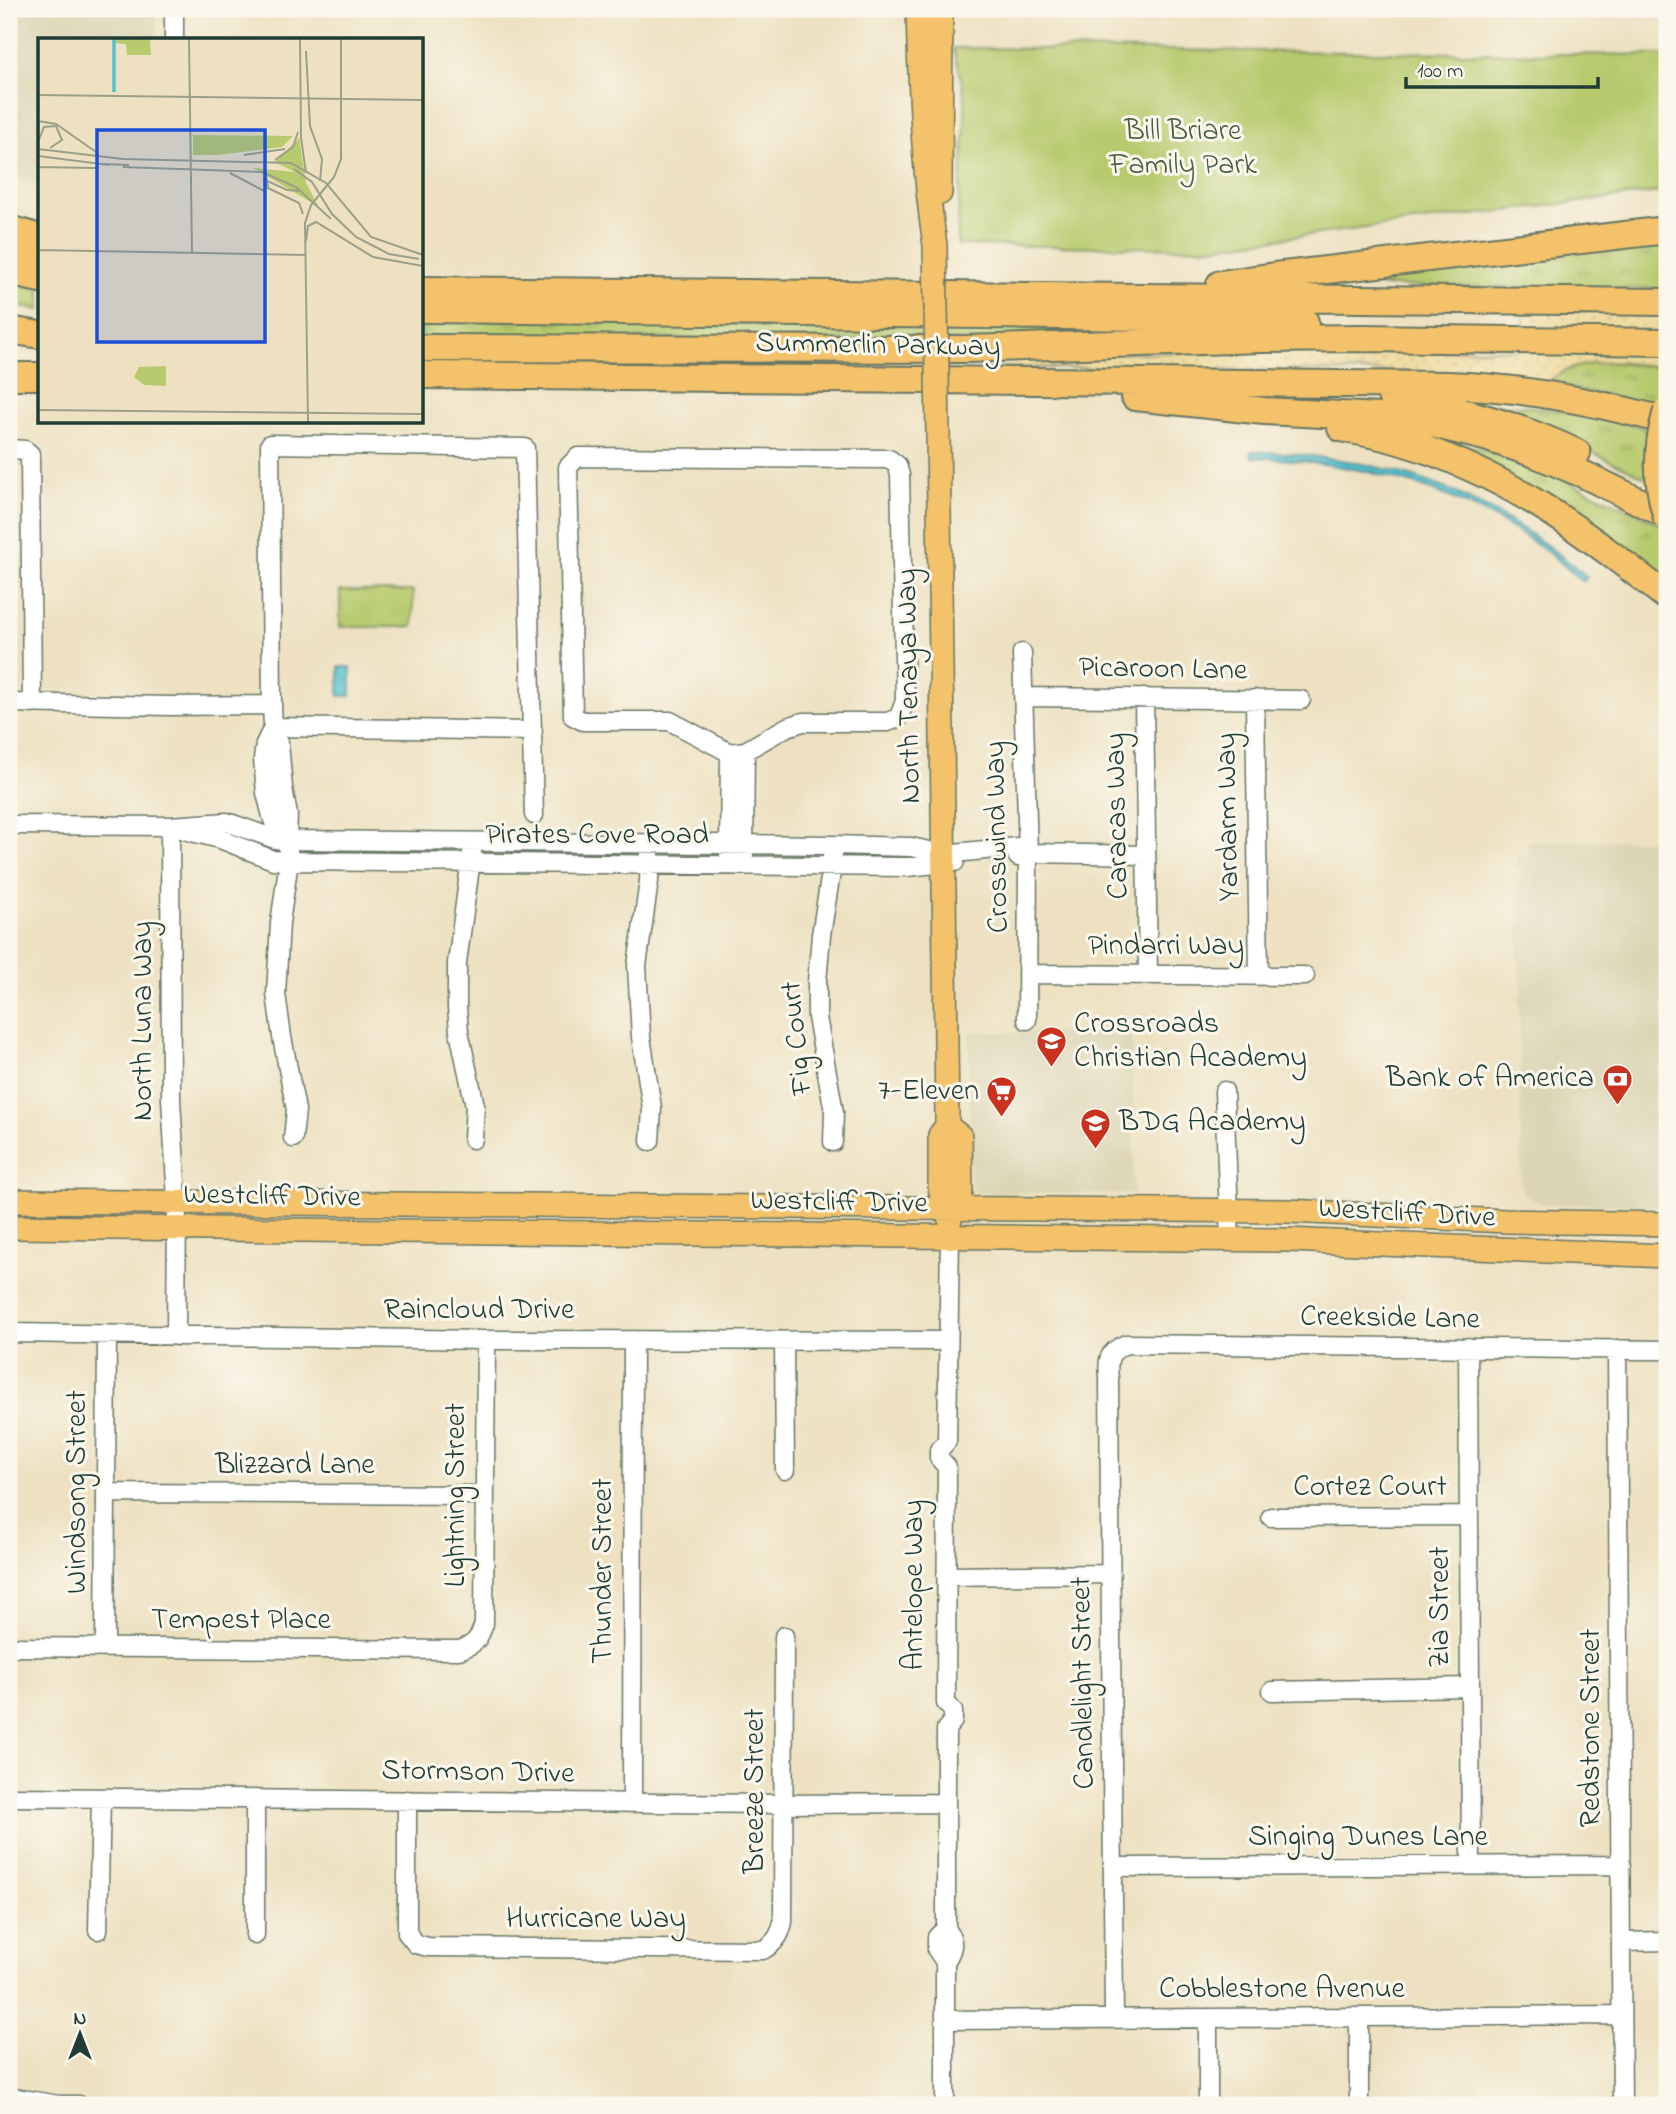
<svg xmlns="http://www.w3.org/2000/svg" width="1676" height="2114" font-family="'Indie Flower',sans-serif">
  <defs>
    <pattern id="grass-tufts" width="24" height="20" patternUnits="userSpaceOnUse" patternTransform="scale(1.75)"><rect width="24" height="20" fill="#b8ca6e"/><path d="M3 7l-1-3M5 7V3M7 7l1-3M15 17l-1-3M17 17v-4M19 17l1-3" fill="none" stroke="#95a55b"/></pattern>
    <pattern id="sand-dots" width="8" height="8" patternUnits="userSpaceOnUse" patternTransform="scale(1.75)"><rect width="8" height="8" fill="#eeda9e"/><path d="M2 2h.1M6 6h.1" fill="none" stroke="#ccbc89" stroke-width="1.8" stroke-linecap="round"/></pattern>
    <pattern id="water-ripples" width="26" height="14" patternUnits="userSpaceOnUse" patternTransform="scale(1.75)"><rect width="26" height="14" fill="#56c1d1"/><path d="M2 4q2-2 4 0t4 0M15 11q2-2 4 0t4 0" fill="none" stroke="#479eaa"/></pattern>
  </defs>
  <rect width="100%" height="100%" fill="#fbf7ec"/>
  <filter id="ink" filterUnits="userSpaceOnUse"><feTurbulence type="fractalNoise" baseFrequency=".0143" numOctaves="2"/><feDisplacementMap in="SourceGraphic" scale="14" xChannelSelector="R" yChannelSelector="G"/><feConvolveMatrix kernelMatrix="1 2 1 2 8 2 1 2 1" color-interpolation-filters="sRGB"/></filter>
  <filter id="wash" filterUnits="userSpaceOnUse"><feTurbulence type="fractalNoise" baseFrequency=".00686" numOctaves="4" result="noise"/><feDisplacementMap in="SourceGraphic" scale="28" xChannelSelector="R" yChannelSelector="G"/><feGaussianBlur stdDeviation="1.57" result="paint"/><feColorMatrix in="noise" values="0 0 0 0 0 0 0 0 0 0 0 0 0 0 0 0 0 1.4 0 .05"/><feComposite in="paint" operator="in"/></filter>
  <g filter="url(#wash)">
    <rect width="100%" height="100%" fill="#ede1c1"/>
    <path fill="#dcd5b5" d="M 9,9 L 156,9 L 157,37 L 352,40 L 40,40 L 40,185 L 9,178 Z
      M 1667,840 L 1667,1206 L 1541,1204 L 1523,1193 L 1521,1180 L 1520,1080 L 1522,1078 L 1520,1073 L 1519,997 L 1522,990 L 1519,968 L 1521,966 L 1518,960 L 1518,882 L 1521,874 L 1519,872 L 1526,869 L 1517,869 L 1517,856 L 1527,856 L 1528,841 Z
      M 969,1032 L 1132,1033 L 1134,1194 L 980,1193 L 973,1190 L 970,1183 Z"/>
    <path fill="url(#grass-tufts)" stroke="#6c8451" stroke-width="2" d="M 1667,237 L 1667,289 L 1275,285 Z
      M 9,283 L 40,289 L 40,310 L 9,305 Z
      M 422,319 L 1236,329 L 957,341 L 422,337 Z
      M 1607,362 L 1667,368 L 1667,409 L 1547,383 C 1564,367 1585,364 1607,362 Z
      M 1450,401 C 1523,404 1598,413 1667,434 L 1667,488 L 1560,437 Z
      M 1405,432 L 1452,441 L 1530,464 L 1667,527 L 1667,547 L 1663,547 L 1667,554 L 1667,588 Z"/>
    <path fill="url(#sand-dots)" stroke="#868c69" stroke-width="2" d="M 1524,310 L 1667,312 L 1667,368 C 1628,362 1578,354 1547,383 L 1402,372 L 649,363 L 649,362 L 741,357 L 1524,349 Z"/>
    <path fill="#b8ca6e" stroke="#6c8451" stroke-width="2" d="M 953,48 L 1667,55 L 1667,191 L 1203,248 L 958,245 C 956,197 967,149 965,102 C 964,84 958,65 953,48 Z
      M 340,591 L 413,591 L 413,627 L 340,627 Z"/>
    <path fill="url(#water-ripples)" stroke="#3a7f82" stroke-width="2" d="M 1251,451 C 1390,458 1480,487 1587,577 L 1583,582 C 1569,570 1556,558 1542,548 C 1454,484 1357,463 1251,457 Z
      M 339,667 L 351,667 L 351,696 L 339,696 Z"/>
  </g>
  <g filter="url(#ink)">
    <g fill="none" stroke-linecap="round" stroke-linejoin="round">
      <defs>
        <path id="minor" d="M 174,9 L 174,40
          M 9,449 L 25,450 L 30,454 L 32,704
          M 578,457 L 889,459 L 897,465 L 900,475 L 905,701 L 899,717 L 888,722 L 803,722 L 787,727 L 745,751 L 730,753 L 670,721 L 583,721 L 573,716 L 568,467 Z
          M 1022,653 L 1028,853 L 1027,1020
          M 1025,697 L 1301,700
          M 1144,698 L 1148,975
          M 1255,699 L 1259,976
          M 9,703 L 170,706 L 272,705
          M 273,727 L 533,731
          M 273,727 L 265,744 L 263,759 L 266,793 L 273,820 L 287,840
          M 9,825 L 170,826 L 227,822 L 275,839 L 287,840 L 831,845 L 911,847 L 943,854 L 1017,847 L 1028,853
          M 170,826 L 171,1099 L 177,1201 L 176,1336
          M 184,830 L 220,839 L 273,860 L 289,861 L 907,867 L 955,862
          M 472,852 L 457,963 L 457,1007 L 459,1031 L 475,1106 L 473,1139
          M 650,854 L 649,881 L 637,966 L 641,1037 L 652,1108 L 650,1141
          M 729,854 L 730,753
          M 744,855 L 745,751
          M 832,856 L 832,866 L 821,935 L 817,982 L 817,1017 L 834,1112 L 833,1142
          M 1018,857 L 1028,853 L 1146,855
          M 1027,974 L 1305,976
          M 1224,1091 L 1230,1239
          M 293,1138 L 296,1110 L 282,1037 L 276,994 L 280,923 L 289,861 L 287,840 L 288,815 L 283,788 L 279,743 L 273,727 L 272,705 L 270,444 L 525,448 L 534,815
          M 9,1333 L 486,1340 L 948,1341
          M 784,1341 L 785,1470
          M 1468,1347 L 1471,1866
          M 1617,1349 L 1622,2105
          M 106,1493 L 485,1495
          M 1271,1517 L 1469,1516
          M 946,1576 L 1110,1574
          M 9,1647 L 459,1650 C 475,1645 479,1639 484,1624 L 486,1340
          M 105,1648 L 107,1336
          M 1272,1691 L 1470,1687
          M 9,1797 L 783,1804 L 946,1803
          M 255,1799 L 255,1935
          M 407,1800 L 407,1933 L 416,1944 L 428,1947 L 763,1950 C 775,1943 780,1936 783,1922 L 784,1636
          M 632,1803 L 633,1340
          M 1114,1867 L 1621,1865
          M 98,1930 L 101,1798
          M 1621,1942 L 1667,1941
          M 945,1962 L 937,1950 L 937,1937 L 946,1928
          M 1359,2017 L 1359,2105
          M 1208,2018 L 1208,2105
          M 1114,2019 L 1109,1378 C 1107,1359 1108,1352 1126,1344 L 1667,1350
          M 945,2020 L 1620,2015
          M 9,2097 L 59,2105 L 79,2105
          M 945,2105 L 945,1962 C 954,1948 955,1941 946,1928 L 946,1729 L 953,1721 L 953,1711 L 946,1703 L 947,1467 L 939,1458 L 939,1450 L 947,1441 L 950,1236"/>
        <path id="major" d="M 918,9 C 920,88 923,167 935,245
          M 940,193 L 941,9
          M 938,433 L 947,1116 L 947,1126 L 940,1135 L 940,1185 C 940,1200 950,1202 950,1220
          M 947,1126 L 960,1136 L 961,1192 L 950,1208
          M 9,1201 L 1287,1211 L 1506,1221 L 1667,1224
          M 9,1227 L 1287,1240 L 1667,1256"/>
        <path id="highway" d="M 9,229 L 40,238
          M 9,255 L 40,260
          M 9,272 L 40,279
          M 1220,284 L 1275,276 L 1667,230
          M 422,290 L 1667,302
          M 422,309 L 1155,317 L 1305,322
          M 9,330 L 40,335
          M 422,348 L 966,349 L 1261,339 L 1362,338 L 1667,342
          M 422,375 L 1449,385 C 1523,387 1596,402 1667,421
          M 9,376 L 40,376
          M 1391,396 C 1455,409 1518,424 1577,453
          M 1135,397 L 1264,411 L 1400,418 L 1436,425 L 1488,438 L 1535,454 L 1585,475 L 1667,515
          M 1341,428 C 1360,432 1380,435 1399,441 C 1505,472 1582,530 1667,597"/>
      </defs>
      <use href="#minor" stroke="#677665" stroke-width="21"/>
      <use href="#major" stroke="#677665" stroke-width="26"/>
      <use href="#highway" stroke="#677665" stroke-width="30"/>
      <use href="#minor" stroke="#fff" stroke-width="18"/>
      <use href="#major" stroke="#f3c26a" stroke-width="23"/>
      <use href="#highway" stroke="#f3c26a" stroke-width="26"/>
      <defs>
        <path id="major-bridge" d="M 935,245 L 938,433"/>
        <path id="highway-bridge" d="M 1667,411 C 1656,447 1656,482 1667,518"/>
      </defs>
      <use href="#major-bridge" stroke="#677665" stroke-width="26" stroke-linecap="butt"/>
      <use href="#highway-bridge" stroke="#677665" stroke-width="30" stroke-linecap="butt"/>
      <use href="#major-bridge" stroke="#f3c26a" stroke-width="23"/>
      <use href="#highway-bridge" stroke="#f3c26a" stroke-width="26"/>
    </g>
  </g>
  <defs>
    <symbol id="school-pin" viewBox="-11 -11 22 30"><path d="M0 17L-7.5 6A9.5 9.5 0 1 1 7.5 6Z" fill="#c8321e" stroke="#fbf7ec"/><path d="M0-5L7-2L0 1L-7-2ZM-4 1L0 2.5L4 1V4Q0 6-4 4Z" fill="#fff"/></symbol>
    <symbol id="bank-pin" viewBox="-11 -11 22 30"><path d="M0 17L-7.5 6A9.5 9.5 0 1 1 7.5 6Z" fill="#c8321e" stroke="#fbf7ec"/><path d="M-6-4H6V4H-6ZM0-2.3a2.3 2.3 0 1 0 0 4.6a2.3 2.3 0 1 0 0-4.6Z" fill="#fff"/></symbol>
    <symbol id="supermarket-pin" viewBox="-11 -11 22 30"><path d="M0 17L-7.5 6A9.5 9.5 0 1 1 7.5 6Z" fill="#c8321e" stroke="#fbf7ec"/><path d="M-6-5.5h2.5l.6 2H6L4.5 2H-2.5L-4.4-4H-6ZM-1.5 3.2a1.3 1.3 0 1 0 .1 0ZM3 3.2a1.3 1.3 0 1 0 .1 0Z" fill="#fff"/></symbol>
  </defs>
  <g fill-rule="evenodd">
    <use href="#school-pin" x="1034" y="1024" width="35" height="47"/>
    <use href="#bank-pin" x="1600" y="1062" width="35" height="47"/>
    <use href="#supermarket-pin" x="984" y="1074" width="35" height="47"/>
    <use href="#school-pin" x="1078" y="1106" width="35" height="47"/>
  </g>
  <g text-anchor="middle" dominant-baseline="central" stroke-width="6" stroke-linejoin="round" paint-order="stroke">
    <g font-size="30" fill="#456042" stroke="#fbf7ec">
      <text x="1183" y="132">Bill Briare<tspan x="1183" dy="34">Family Park</tspan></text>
    </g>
    <g font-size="30" fill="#1f3d34" stroke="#fbf7ec">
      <text transform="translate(878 346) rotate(1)">Summerlin Parkway</text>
      <text transform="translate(1163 670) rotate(1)">Picaroon Lane</text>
      <text transform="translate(910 686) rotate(-91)">North Tenaya Way</text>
      <text transform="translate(1118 816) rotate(-91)">Caracas Way</text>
      <text transform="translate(1229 817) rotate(-91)">Yardarm Way</text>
      <text x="597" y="836">Pirates Cove Road</text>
      <text transform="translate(998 837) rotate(-91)">Crosswind Way</text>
      <text x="1166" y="947">Pindarri Way</text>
      <text transform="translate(144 1021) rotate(-90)">North Luna Way</text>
      <text transform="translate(798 1038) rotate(-96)">Fig Court</text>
      <text transform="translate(272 1197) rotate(1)">Westcliff Drive</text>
      <text transform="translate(839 1203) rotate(1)">Westcliff Drive</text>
      <text transform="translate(1407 1214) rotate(3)">Westcliff Drive</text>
      <text x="479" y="1311">Raincloud Drive</text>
      <text transform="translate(1390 1319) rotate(1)">Creekside Lane</text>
      <text x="295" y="1466">Blizzard Lane</text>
      <text x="1370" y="1488">Cortez Court</text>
      <text transform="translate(78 1492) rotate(-90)">Windsong Street</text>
      <text transform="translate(457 1495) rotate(-90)">Lightning Street</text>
      <text transform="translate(604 1571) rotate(-90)">Thunder Street</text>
      <text transform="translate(915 1585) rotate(-90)">Antelope Way</text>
      <text transform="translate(1441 1607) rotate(-90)">Zia Street</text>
      <text x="241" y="1621">Tempest Place</text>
      <text transform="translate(1084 1683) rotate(-91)">Candlelight Street</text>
      <text transform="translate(1592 1728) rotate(-90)">Redstone Street</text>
      <text transform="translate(478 1773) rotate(1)">Stormson Drive</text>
      <text transform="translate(756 1791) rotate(-90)">Breeze Street</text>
      <text x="1368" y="1838">Singing Dunes Lane</text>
      <text x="596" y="1920">Hurricane Way</text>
      <text x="1282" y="1990">Cobblestone Avenue</text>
    </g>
    <g font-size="30" fill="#1f3d34" stroke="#fbf7ec" text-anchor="start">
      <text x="1074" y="1025">Crossroads<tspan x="1074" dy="34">Christian Academy</tspan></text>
      <text x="1594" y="1079" text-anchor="end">Bank of America</text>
      <text x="979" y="1092" text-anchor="end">7-Eleven</text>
      <text x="1119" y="1123">BDG Academy</text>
    </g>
  </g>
  <g transform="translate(38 38)">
    <rect width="385" height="385" fill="#ede1c1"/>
    <path d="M 261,100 L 268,145 L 281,169 L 215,130 L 257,134 L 237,124 Z" fill="#b8ca6e"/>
    <path d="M 77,1 L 112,1 L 113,17 L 89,17 L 88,6 L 77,5 ZM 155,97 L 255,98 L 244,109 L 180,117 L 155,117 ZM 128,328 L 128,348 L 106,347 L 96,339 L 101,329 Z" fill="#b8ca6e"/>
    <path fill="none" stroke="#56c1d1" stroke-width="3.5" d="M 76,1 L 76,54"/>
    <path fill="none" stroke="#9b9f89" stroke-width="2" d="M 151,1 L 154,216M 262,1 L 263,100 L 268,135M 268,13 L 272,88 L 284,121 L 282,143M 0,57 L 385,62M 0,83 L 18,86 L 58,114M 0,104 L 6,89 L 18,88 L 24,102 L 12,110M 0,111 L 85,121 L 253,125 L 288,145 L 333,199 L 385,217M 0,116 L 0,281M 206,117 L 247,111M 0,118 L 71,127M 237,122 L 255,109 L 260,94M 66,126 L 91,127M 0,129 L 58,130M 85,129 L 224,134 L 258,149 L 293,181M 227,131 L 230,150 L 261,165 L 265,176M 256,131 L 274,144 L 294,176 L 318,199 L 351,216 L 381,221M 192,135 L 228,154M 225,141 L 249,152 L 264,153M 268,203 L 270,188 L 278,184 L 335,219 L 385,228M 0,212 L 268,217M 0,372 L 385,376M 270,384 L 267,185 L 273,167 L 296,139 L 303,121 L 303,1"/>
    <path fill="#1d4ed8" fill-opacity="0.15" stroke="#1d4ed8" stroke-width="3.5" d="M 59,92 L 227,92 L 227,304 L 59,304 Z"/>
    <rect width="385" height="385" fill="none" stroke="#1f3d34" stroke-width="3.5"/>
  </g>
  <rect width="1676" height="2114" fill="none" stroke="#fbf7ec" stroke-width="35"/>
  <g transform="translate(80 2034)" stroke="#fbf7ec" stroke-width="5" paint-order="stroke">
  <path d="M0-5L12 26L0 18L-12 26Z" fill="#1f3d34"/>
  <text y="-10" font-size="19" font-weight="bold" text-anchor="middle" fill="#1f3d34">N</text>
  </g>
  <path d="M1406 77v10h192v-10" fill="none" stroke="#1f3d34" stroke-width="3.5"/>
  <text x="1417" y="77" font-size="21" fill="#1f3d34" stroke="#fbf7ec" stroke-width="5" paint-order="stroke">100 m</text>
</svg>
